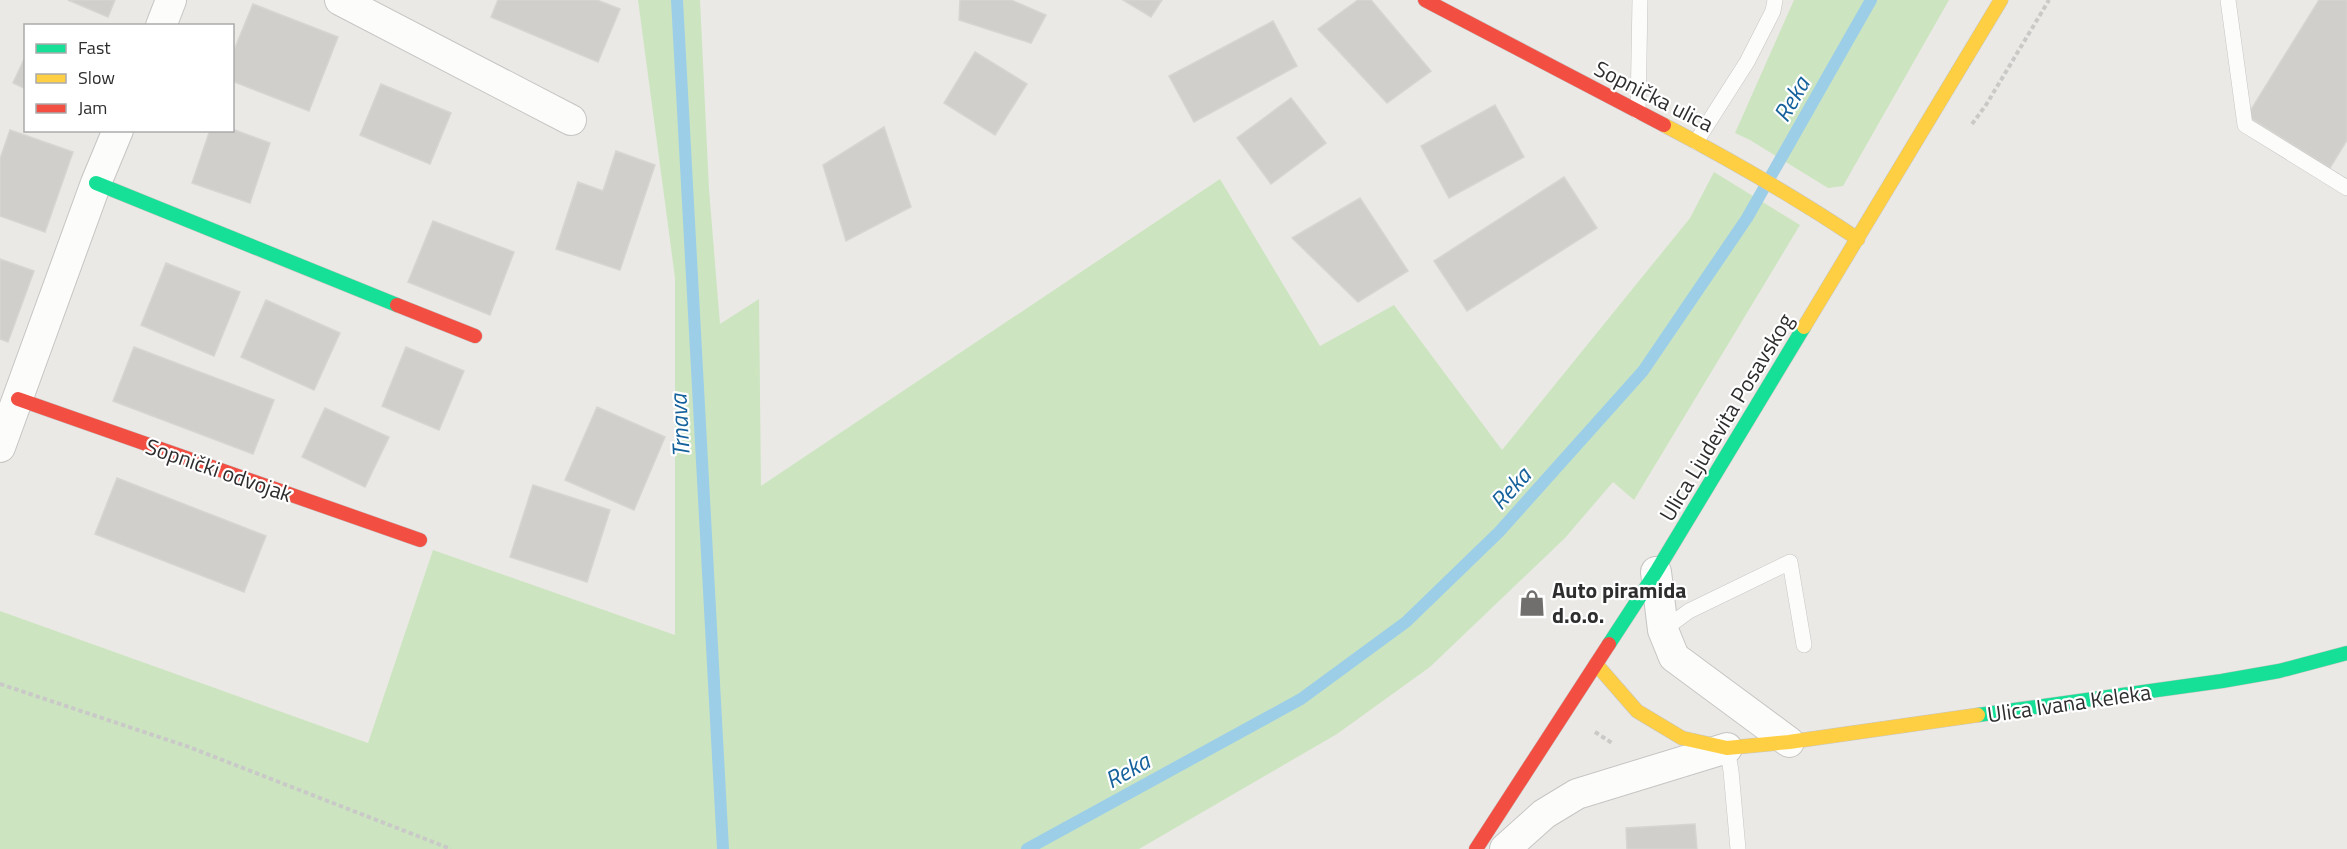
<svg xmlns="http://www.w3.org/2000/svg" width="2347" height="849" font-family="'Titillium Web',sans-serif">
  <rect width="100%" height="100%" fill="#ebe9e5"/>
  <path fill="#cce5c0" d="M 638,0 L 700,0 L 709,189 L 720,324 L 759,299 L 761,486 L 1220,179 L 1320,346 L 1394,305 L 1502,450 L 1690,218 L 1714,172 L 1800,225 L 1634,500 L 1613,482 L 1565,538 L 1430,667 L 1337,734 L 1139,849 L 0,849 L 0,611 L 368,743 L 433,550 L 675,635 L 675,278 Z
    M 1794,0 L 1949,0 L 1843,186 L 1828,188 L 1750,140 L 1735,133 Z"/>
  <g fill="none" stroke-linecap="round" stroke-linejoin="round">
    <path stroke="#9dcee8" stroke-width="12" d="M 677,0 L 723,849
      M 1027,849 L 1301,699 L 1406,622 L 1499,532 L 1643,371 L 1747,218 L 1871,0"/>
  </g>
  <path fill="#d0cfcb" stroke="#d6d5d1" stroke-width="1.5" d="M 68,0 L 115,0 L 108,17 Z
    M 498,0 L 597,0 L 620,9 L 598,62 L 491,17 Z
    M 960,0 L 1011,0 L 1046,15 L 1031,43 L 959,20 Z
    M 1123,0 L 1162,0 L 1151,17 Z
    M 1358,0 L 1371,0 L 1431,71 L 1387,103 L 1318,29 Z
    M 2319,0 L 2347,0 L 2347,140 L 2330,168 L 2247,116 Z
    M 253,4 L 338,37 L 309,111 L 232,81 L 232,55 Z
    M 1273,21 L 1297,66 L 1194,122 L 1169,76 Z
    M 975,52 L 1027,84 L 995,135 L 944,103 Z
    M 26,55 L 26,89 L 13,83 Z
    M 381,84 L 451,113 L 430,164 L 360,135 Z
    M 1291,98 L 1326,143 L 1271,184 L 1237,138 Z
    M 1495,105 L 1524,157 L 1449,198 L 1421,146 Z
    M 884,127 L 911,207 L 846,241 L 823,165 Z
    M 232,129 L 270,143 L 250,203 L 192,183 L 210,130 Z
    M 10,130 L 73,152 L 45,232 L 0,216 L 0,159 Z
    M 616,151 L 655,165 L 620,270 L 556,249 L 578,182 L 603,191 Z
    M 1564,177 L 1597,228 L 1467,311 L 1434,261 Z
    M 1360,198 L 1408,271 L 1358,302 L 1292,238 Z
    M 433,221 L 514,252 L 490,315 L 408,282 Z
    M 0,259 L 34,271 L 8,342 L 0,339 Z
    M 166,263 L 240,292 L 214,356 L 141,325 Z
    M 266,300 L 340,333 L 314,390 L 241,357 Z
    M 134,347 L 274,400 L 253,454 L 113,401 Z
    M 406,347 L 464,371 L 439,430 L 382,406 Z
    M 597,407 L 665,437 L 634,510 L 565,480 Z
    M 325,408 L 389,437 L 365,487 L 302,457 Z
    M 117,478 L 266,536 L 244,592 L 95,534 Z
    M 533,485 L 610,510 L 587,582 L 510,557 Z
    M 1695,824 L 1697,849 L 1627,849 L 1626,828 Z"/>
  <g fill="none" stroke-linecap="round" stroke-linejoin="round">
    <defs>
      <path id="lane" d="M 2228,0 L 2245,125 L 2347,188
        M 1638,112 L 1640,0
        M 1696,142 L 1747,62 L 1773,11 L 1775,0
        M 1663,630 L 1689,611 L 1790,562 L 1804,645
        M 1727,748 L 1731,771 L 1738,849"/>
      <path id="street" d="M 340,0 L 571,120
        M 161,26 L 171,0
        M 0,447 L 96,183 L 118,130
        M 1656,572 L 1663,630 L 1674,657 L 1789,742
        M 1505,849 L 1544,814 L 1577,794 L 1727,748"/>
      <path id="fast" d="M 96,183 L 397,305
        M 1609,644 L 1656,572 L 1804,327
        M 1978,715 L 2222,681 L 2279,671 L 2347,653"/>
      <path id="slow" d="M 1664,125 C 1731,160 1795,197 1858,239
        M 1804,327 L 2001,0
        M 1596,664 L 1637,711 L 1682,738 L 1727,748 L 1789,742 L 1978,715"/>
      <path id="jam" d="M 1425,0 L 1664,125
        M 397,305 L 475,336
        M 18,399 L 420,540
        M 1476,849 L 1609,644"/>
    </defs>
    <use href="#lane" stroke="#c6c5c4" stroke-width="16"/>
    <use href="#street" stroke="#c6c5c4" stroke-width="32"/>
    <use href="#fast" stroke="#c6c5c4" stroke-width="15"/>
    <use href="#slow" stroke="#c6c5c4" stroke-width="15"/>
    <use href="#jam" stroke="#c6c5c4" stroke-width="15"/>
    <path stroke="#c9c9c8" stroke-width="4" stroke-dasharray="4.5 3" stroke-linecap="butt" d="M 1972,124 L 1986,105 L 2049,0
      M 0,684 L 189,747 L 451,849
      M 1595,732 L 1612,743"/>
    <use href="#lane" stroke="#fcfcfb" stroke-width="15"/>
    <use href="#street" stroke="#fcfcfb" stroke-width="30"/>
    <use href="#fast" stroke="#16e098" stroke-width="14"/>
    <use href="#slow" stroke="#ffcf43" stroke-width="14"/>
    <use href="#jam" stroke="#f24e42" stroke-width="14"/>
  </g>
  <defs>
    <symbol id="shop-bare" viewBox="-9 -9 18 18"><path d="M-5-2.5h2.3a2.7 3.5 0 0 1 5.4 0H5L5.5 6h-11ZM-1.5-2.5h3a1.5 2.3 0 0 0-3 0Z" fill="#706f6e" stroke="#fff" stroke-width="2.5" paint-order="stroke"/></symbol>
  </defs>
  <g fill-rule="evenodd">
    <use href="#shop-bare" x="1513" y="584" width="38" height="38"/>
  </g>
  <g text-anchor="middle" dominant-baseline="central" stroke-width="4.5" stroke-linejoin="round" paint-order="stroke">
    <g font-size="22" fill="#2e2e2e" stroke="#fff">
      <text transform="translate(1654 96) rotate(27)">Sopnička ulica</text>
      <text transform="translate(1726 417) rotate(-59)">Ulica Ljudevita Posavskog</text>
      <text transform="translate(219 470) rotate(19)">Sopnički odvojak</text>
      <text transform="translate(2069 703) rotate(-8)">Ulica Ivana Keleka</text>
    </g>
    <g font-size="22" font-weight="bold" fill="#2e2e2e" stroke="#fff" text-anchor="start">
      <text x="1552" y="590">Auto piramida<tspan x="1552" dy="25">d.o.o.</tspan></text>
    </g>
    <g font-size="24" font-style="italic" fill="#15619b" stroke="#fff">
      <text transform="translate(1791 99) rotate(-60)">Reka</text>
      <text transform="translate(679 426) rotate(-93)">Trnava</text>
      <text transform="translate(1510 488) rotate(-48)">Reka</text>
      <text transform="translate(1127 770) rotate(-29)">Reka</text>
    </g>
  </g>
  <rect x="24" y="24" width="210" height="108" fill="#ffffff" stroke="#ababab" stroke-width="1.5"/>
  <rect x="36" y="44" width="30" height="9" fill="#16e098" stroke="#ababab" stroke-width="1.5"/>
  <text x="78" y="54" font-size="18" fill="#2e2e2e">Fast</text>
  <rect x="36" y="74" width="30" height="9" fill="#ffcf43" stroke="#ababab" stroke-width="1.5"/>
  <text x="78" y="84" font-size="18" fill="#2e2e2e">Slow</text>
  <rect x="36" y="104" width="30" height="9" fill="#f24e42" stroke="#ababab" stroke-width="1.5"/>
  <text x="78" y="114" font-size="18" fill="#2e2e2e">Jam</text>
</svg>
